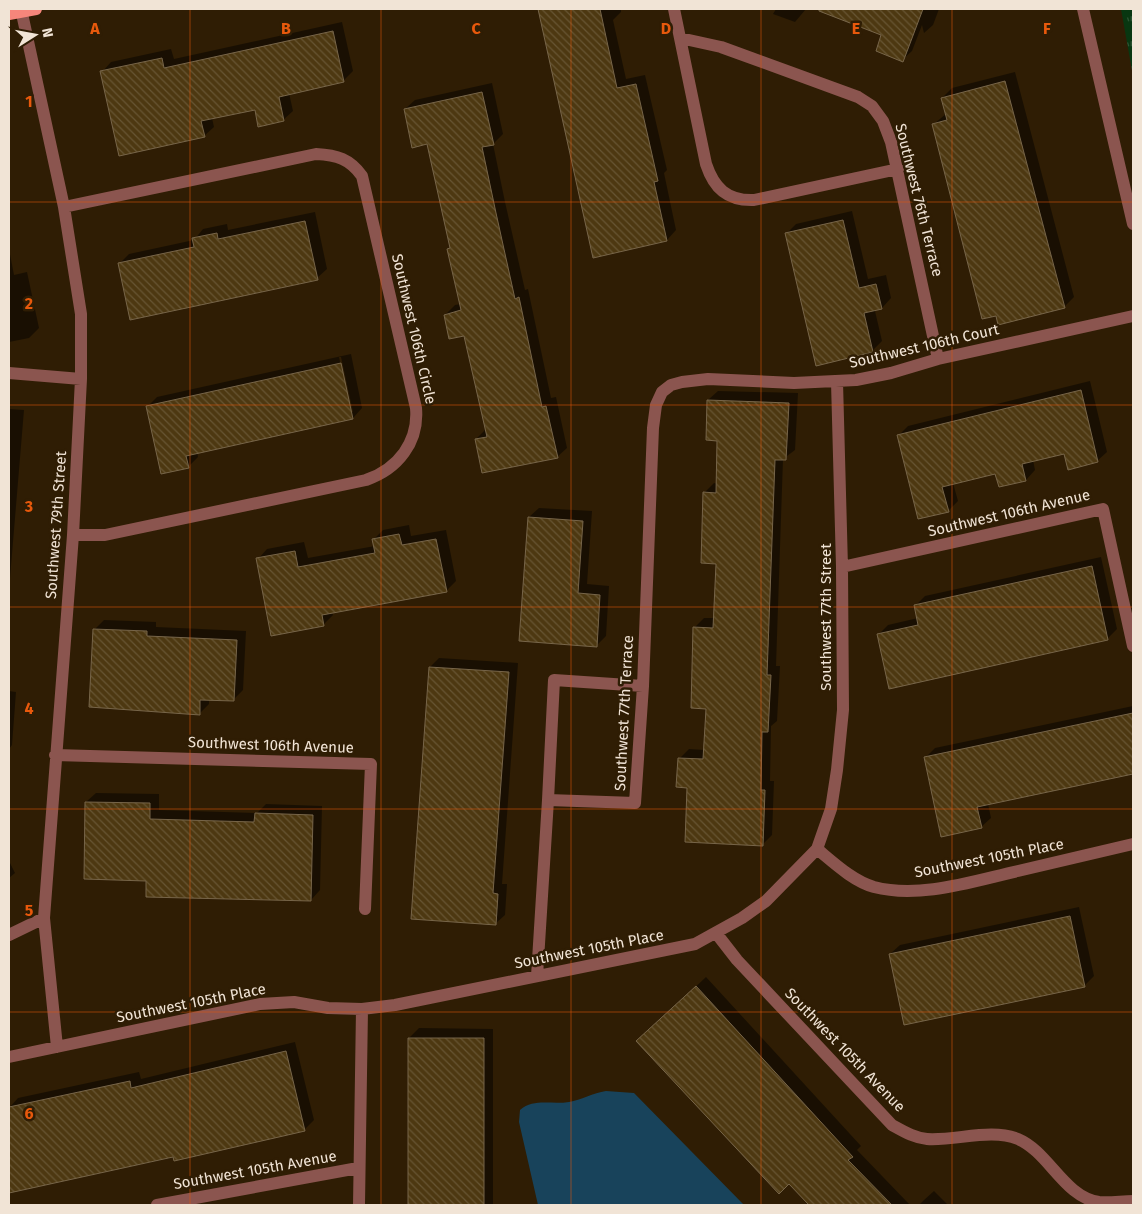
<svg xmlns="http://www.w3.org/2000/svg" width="1142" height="1214" font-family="'Fira Sans',sans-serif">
  <defs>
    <pattern id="grass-tufts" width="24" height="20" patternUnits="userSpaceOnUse" patternTransform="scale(1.25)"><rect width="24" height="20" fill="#083711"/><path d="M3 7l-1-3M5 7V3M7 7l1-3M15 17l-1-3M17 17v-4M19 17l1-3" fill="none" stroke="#2c5433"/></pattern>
    <pattern id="building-back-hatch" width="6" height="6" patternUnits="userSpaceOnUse" patternTransform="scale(1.25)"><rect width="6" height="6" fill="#4d3811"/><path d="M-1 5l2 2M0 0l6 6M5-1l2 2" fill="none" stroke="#675533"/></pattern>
  </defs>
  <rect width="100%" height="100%" fill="#2f1d04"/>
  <path fill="url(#grass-tufts)" d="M 1121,9 L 1133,9 L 1133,76 Z"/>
  <path fill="#18435b" d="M 606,1091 L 634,1093 L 744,1205 L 538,1205 L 519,1122 L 520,1110 C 534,1098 551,1105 569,1102 C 581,1100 593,1093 606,1091 Z"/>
  <path fill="#0007" fill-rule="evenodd" d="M 539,9 L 621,9 L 621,12 L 613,20 L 626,79 L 645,75 L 667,170 L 664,173 L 676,230 L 667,240 L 594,256 Z
    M 776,9 L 806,9 L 795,22 L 773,14 Z
    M 816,9 L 939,9 L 933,25 L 924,33 L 922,25 L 912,51 L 902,60 L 883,34 Z
    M 342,22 L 353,71 L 343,81 L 289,93 L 293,111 L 283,120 L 256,108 L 212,118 L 214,127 L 204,136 L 102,72 L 111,62 L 171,49 L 174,59 Z
    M 1015,72 L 1074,297 L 1064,307 L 997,314 L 934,124 L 947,113 L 942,98 L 952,88 Z
    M 492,83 L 503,134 L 493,144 L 505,202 L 525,290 L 528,289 L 551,398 L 556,397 L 567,448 L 557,457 L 476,439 L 486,429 L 465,335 L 445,315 L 455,305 L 461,304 L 451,247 L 428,143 L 405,109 L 415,100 Z
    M 852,211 L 868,279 L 886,275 L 891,298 L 882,308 L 875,311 L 882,341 L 872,351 L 786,234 L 796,224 Z
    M 315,212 L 327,269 L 317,278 L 120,263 L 129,254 L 194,240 L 203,229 L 227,224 L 228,230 Z
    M 9,249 L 14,275 L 27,272 L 39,328 L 29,338 L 9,342 Z
    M 351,354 L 362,408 L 353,418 L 197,452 L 198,457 L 188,467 L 147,407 L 157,397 ZM 339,357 L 341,357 L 353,412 L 351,412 Z
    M 1090,381 L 1107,452 L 1097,461 L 1065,452 L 1033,460 L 1035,470 L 1026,480 L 996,472 L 953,483 L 958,501 L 948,511 L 899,435 L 908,426 Z
    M 718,391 L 798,393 L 795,450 L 783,459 L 776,666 L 780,666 L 777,721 L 771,726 L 770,781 L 774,781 L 772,835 L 762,845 L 688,786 L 679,759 L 689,749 L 705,750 L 707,707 L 694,628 L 704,618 L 715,618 L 717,563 L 704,493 L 714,483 L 717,484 L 719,439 L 708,400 Z
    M 9,409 L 24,410 L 9,590 Z
    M 539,508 L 592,511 L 587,584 L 609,586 L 606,636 L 596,646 L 529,517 Z
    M 409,525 L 411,536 L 446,530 L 456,581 L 446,591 L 332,612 L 333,615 L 323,625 L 258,559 L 267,549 L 304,542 L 308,558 L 375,546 L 374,539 L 383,530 Z
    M 1101,557 L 1117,629 L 1108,638 L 890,687 L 878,635 L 888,625 L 918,618 L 915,606 L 925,596 Z
    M 104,620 L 156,622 L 156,627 L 246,631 L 243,690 L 233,700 L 209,699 L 209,704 L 199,714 L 94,630 Z
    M 439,658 L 518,663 L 502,884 L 507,884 L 505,915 L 495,924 L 430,667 Z
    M 9,691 L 16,692 L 12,745 L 9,749 Z
    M 1133,706 L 1133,773 L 988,804 L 991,818 L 981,827 L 925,758 L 935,748 Z
    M 96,793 L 159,794 L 159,810 L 257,813 L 266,804 L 322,806 L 320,890 L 311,900 L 148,880 L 86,802 Z
    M 9,861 L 15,873 L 9,878 Z
    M 1079,907 L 1094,976 L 1084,986 L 890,954 L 900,945 Z
    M 706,977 L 861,1146 L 857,1150 L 910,1205 L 811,1205 L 648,1032 Z
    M 419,1028 L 493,1029 L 493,1205 L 409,1205 L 409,1038 Z
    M 295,1042 L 314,1120 L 304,1130 L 9,1192 L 9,1108 L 18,1098 L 139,1072 L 141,1079 Z
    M 934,1191 L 948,1205 L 919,1205 L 924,1200 Z"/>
  <path fill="url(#building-back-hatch)" stroke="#776549" d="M 538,9 L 600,9 L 617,88 L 636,84 L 658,181 L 654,182 L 667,241 L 593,258 Z
    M 819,9 L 923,9 L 903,62 L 876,51 L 881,35 L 819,11 Z
    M 333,31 L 344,82 L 279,97 L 284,121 L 258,127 L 255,110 L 201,121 L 205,137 L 119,156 L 100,71 L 162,58 L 164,68 Z
    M 1005,81 L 1065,308 L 998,325 L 996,316 L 982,319 L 932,124 L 947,120 L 941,98 Z
    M 482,92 L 494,145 L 482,147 L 496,213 L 515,299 L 519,297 L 542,407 L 546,406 L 558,458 L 482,473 L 475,439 L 487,437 L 464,336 L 449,339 L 444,315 L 461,310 L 447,249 L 450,248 L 427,144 L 412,148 L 404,109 Z
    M 843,220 L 859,288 L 876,284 L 882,309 L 864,313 L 873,352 L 816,366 L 785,233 Z
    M 305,221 L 318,280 L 130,320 L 118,263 L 194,247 L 192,238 L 217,233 L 218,239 Z
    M 341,363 L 353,419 L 186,456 L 189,468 L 161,474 L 146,406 Z
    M 1081,390 L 1098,462 L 1068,470 L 1064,454 L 1022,464 L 1026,481 L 999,487 L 995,474 L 942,487 L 949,512 L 918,519 L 897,435 Z
    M 707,400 L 789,403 L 786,460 L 775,460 L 767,675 L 771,675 L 768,732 L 762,732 L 761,790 L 765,790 L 763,846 L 685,842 L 687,788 L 676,787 L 678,758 L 703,759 L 706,709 L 691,708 L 693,627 L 713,628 L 716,564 L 701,563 L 703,492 L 716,493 L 717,441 L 706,440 Z
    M 528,517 L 583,521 L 578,593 L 600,595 L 597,647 L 519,641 Z
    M 399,534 L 402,545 L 436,539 L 447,592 L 322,615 L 324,626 L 271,636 L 256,558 L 295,551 L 298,567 L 375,553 L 372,539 Z
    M 1092,566 L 1108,640 L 889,689 L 877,634 L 918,625 L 914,605 Z
    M 93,629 L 147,631 L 147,636 L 237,640 L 234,701 L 200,700 L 200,715 L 89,707 Z
    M 429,667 L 509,672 L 493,893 L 498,894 L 496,925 L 411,919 Z
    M 1133,713 L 1133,774 L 977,807 L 982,828 L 941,837 L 924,757 Z
    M 85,802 L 150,803 L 150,819 L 254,822 L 255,813 L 313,815 L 311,901 L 146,897 L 146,881 L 84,879 Z
    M 1070,916 L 1085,987 L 904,1025 L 889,954 Z
    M 696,986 L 853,1157 L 848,1160 L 892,1205 L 809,1205 L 789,1184 L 779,1194 L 636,1041 Z
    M 408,1038 L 484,1038 L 484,1205 L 408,1205 Z
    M 286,1051 L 305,1131 L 174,1161 L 173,1157 L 9,1193 L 9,1107 L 130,1081 L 131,1088 Z"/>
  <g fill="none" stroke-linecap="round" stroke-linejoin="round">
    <path stroke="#8b554f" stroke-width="12" d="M 21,9 L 64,207 L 81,314 L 81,379 L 73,535 L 44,918 L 57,1047
      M 674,9 L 706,164 C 714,188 727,201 754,200 L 898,169
      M 680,38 L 721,47 L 858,97 L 872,106 L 883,121 L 891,142 L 938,359
      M 64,207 L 316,154 C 337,155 350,159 362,176 L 416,408 C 419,442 398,469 366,480 L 105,535 L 73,535
      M 9,373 L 81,379
      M 842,567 L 1103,509 L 1133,646
      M 55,755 L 371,764 L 365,909
      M 548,800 L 554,680 L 643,686
      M 817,849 C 834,863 853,881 874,887 C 920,899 973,881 1018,871 C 1056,862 1095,853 1133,844
      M 716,933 L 737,960 L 892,1125 C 903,1131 914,1138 927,1139 C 956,1141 991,1128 1018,1139 C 1049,1152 1064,1197 1099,1202 C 1110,1203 1122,1201 1133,1201
      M 9,935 L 44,918
      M 537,976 L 548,800 L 635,803 L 643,686 L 653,428 L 656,405 L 662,392 L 671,385 L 682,382 L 708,379 L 794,383 L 856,380 L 891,373 L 938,359 L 1133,316
      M 9,1057 L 260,1004 L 294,1002 L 328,1008 L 362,1009 L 395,1005 L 695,944 L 742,918 L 766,901 L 817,849 L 831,809 L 837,770 L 843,710 L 842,567 L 837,382
      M 157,1205 L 358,1168
      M 359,1205 L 362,1009"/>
    <path stroke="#8b554f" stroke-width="12" d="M 1083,9 L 1133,224"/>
    <path stroke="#f6867b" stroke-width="12" d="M 9,14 L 36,9"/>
  </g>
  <path fill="none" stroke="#e8590c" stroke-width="1" stroke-opacity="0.55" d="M 190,9 L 190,1205M 381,9 L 381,1205M 571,9 L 571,1205M 761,9 L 761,1205M 952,9 L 952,1205M 9,202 L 1133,202M 9,405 L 1133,405M 9,607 L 1133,607M 9,809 L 1133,809M 9,1012 L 1133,1012"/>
  <g text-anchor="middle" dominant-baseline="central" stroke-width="5" stroke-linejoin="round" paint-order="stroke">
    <g font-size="15" fill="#f1e4d6" stroke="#2f1d04">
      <text transform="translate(919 200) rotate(76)">Southwest 76th Terrace</text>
      <text transform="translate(414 329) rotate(77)">Southwest 106th Circle</text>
      <text transform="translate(924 346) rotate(-13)">Southwest 106th Court</text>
      <text transform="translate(1009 513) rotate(-13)">Southwest 106th Avenue</text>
      <text transform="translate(56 525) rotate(-86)">Southwest 79th Street</text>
      <text transform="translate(826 617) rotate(-90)">Southwest 77th Street</text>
      <text transform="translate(624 713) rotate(-87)">Southwest 77th Terrace</text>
      <text transform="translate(271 745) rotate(2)">Southwest 106th Avenue</text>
      <text transform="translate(989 858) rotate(-11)">Southwest 105th Place</text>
      <text transform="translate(589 949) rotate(-11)">Southwest 105th Place</text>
      <text transform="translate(191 1003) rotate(-11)">Southwest 105th Place</text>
      <text transform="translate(845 1050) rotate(46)">Southwest 105th Avenue</text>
      <text transform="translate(255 1170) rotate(-10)">Southwest 105th Avenue</text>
    </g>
  </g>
  <g font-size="16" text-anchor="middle" font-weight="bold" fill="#e8590c" stroke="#2f1d04" stroke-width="5" stroke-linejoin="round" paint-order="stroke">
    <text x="95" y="34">A</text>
    <text x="286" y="34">B</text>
    <text x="476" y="34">C</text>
    <text x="666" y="34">D</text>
    <text x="856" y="34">E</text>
    <text x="1047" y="34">F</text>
    <text x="29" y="107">1</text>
    <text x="29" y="309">2</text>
    <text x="29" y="512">3</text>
    <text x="29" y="714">4</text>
    <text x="29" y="916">5</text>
    <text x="29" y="1119">6</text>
  </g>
  <rect width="1142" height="1214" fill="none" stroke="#f1e4d6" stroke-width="20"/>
  <g transform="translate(35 35) rotate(79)" stroke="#2f1d04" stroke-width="4" paint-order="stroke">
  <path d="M0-4L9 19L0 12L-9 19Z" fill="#f1e4d6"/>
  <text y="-8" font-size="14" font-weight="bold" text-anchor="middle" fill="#f1e4d6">N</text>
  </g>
</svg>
